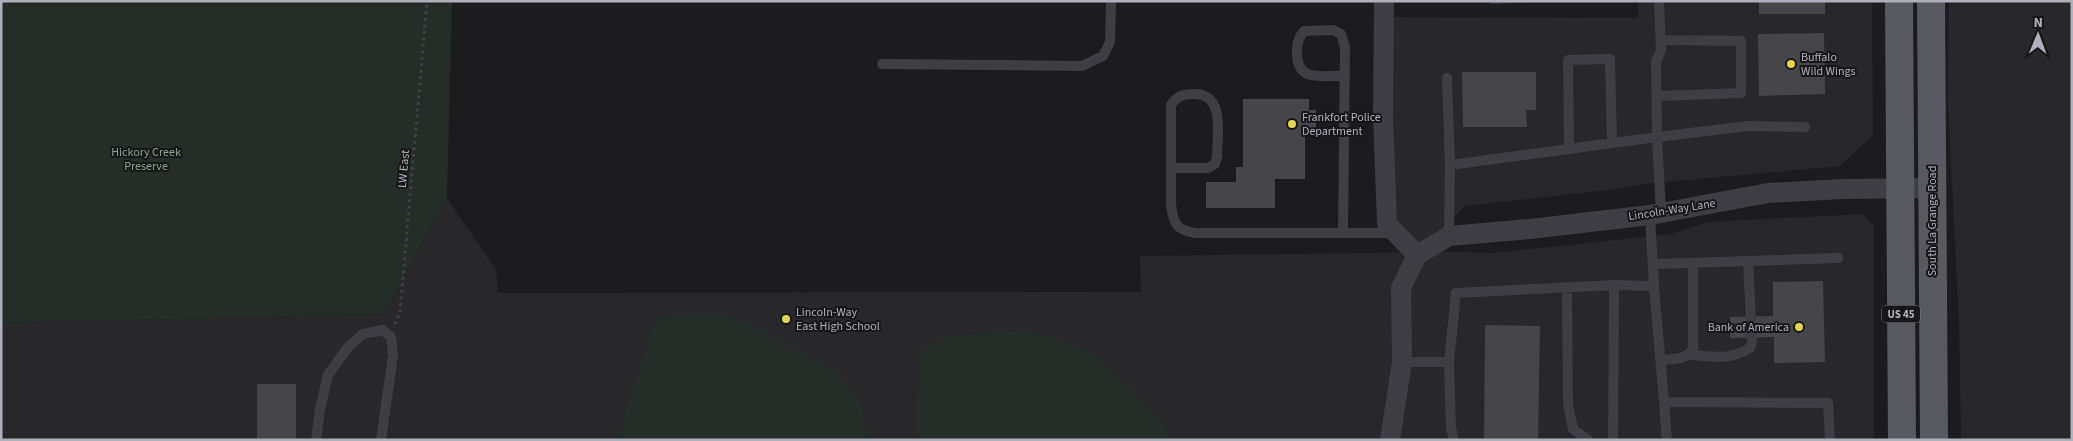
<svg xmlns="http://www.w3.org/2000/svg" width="2073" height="441" font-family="'Source Sans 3',sans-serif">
  <rect width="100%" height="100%" fill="#1c1b1d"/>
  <path fill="#28272a" d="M 1638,1 L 1872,1 L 1873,135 L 1840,166 L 1643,184 L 1609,190 L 1464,206 L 1426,251 L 1493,253 L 1671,234 L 1708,222 L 1863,214 L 1874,226 L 1874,440 L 1,440 L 1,323 L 384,314 L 447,198 L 496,270 L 498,293 L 1141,292 L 1140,256 L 1425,252 L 1393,220 L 1389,17 L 1638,18 Z
    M 1949,1 L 2072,1 L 2072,440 L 1961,440 L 1959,323 L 1948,102 Z"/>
  <path fill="#252d28" d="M 1,1 L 452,1 L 447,198 L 384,314 L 1,323 Z
    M 709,313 L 730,317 L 758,327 L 837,372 L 858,396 L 869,440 L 617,440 L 656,318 Z
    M 1026,331 L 1061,340 L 1102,360 L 1133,389 L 1160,418 L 1171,440 L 915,440 L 919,351 L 950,335 Z"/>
  <path fill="#343842" d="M 1490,1 L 1567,1 L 1491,4 Z"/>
  <path fill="#46454a" d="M 1759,1 L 1825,1 L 1825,14 L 1759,14 Z
    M 1824,33 L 1825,94 L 1759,96 L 1758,34 Z
    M 1462,72 L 1536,72 L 1536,110 L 1526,110 L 1527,127 L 1463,127 Z
    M 1243,99 L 1309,99 L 1309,110 L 1316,110 L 1316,128 L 1305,128 L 1305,179 L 1275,179 L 1275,208 L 1206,208 L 1206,182 L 1236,182 L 1236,167 L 1243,167 Z
    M 1823,281 L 1825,362 L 1774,363 L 1774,337 L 1730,338 L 1730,317 L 1773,316 L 1773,282 Z
    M 1485,325 L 1540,326 L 1538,440 L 1484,440 Z
    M 257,384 L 296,384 L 296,440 L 257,440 Z"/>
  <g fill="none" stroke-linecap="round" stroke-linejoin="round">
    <path stroke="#424349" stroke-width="3" stroke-dasharray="2.5 4" stroke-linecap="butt" d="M 395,324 L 400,312 L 427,1"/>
    <path stroke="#3f3e44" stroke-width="10" d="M 882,64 L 1082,66 L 1103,56 L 1110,42 L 1111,1
      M 1447,78 L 1450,165
      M 1657,96 L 1741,93 L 1741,41 L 1661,40
      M 1569,149 L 1612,143
      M 1171,168 L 1208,168 L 1215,164 L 1217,157 C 1217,135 1226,94 1194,94 C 1183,94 1177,96 1171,105 L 1171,204 C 1173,223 1176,230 1195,233 L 1394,233
      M 1661,213 L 1657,137 L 1747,126 L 1805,127
      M 1650,215 L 1654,286 L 1664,402
      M 1343,233 L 1345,47 L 1341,34 L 1333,30 L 1304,31 C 1298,38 1297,44 1297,53 C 1297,83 1322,75 1345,76
      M 1449,236 L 1450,165 L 1569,149 L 1568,60 L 1610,59 L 1612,143 L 1657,137 L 1656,62 L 1661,50 L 1659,1
      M 1653,264 L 1838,258
      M 1614,285 L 1654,286
      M 1567,288 L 1568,404 L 1573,429 L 1588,440
      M 1689,355 C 1713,356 1729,361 1750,348 L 1752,342 L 1748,261
      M 1661,360 C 1673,359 1686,360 1693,349 L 1693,263
      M 1402,362 L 1449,362
      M 316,440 L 320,409 L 328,375 L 348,347 L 363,334 L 383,330 L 391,337 L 393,356 L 381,440
      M 1454,440 L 1451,428 L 1449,362 L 1456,293 L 1614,285 L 1613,440
      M 1667,440 L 1664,402 L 1828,403 L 1830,440"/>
    <path stroke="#3f3e44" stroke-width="20" d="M 1384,1 L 1383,117 L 1387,224 L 1417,255
      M 1390,440 L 1402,362 L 1401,288 L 1417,255 L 1449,236 L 1530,229 L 1650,215 L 1768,193 L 1843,189 L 1932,188"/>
    <path stroke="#595961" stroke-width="28" d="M 1899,1 L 1902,440
      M 1931,1 L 1934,440"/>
  </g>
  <g fill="#e4d64c" stroke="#171618" stroke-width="2">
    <circle cx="1791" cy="64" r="5"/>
    <circle cx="1292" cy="124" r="5"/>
    <circle cx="786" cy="319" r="5"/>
    <circle cx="1799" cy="327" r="5"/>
  </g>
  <g text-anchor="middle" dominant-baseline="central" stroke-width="4" stroke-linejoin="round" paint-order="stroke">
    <rect fill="#171618" stroke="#81828a" stroke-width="1" x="1882" y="305.5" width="38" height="17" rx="4"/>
    <g font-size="11" font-weight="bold" fill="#afb0bb">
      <text x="1901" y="314">US 45</text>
    </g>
    <g font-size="12" fill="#afb0bb" stroke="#171618" text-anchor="start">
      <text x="1801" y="57">Buffalo<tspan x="1801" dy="14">Wild Wings</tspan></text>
      <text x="1302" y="117">Frankfort Police<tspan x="1302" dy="14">Department</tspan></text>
      <text x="796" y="312">Lincoln-Way<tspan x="796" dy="14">East High School</tspan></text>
      <text x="1789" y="327" text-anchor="end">Bank of America</text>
    </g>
    <g font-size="12" fill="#88a490" stroke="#171618">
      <text x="146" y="152">Hickory Creek<tspan x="146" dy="14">Preserve</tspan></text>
    </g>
    <g font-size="12" fill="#afb0bb" stroke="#171618">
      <text transform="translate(404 169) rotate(-85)">LW East</text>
      <text transform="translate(1672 210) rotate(-9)">Lincoln-Way Lane</text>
      <text transform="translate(1932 221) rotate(-90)">South La Grange Road</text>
    </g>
  </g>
  <rect width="2073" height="441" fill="none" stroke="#afb0bb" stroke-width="5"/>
  <g transform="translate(2038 35) rotate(1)" stroke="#171618" stroke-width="4" paint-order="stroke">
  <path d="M0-4L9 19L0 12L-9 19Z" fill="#afb0bb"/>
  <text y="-8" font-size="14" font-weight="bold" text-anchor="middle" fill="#afb0bb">N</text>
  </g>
</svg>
